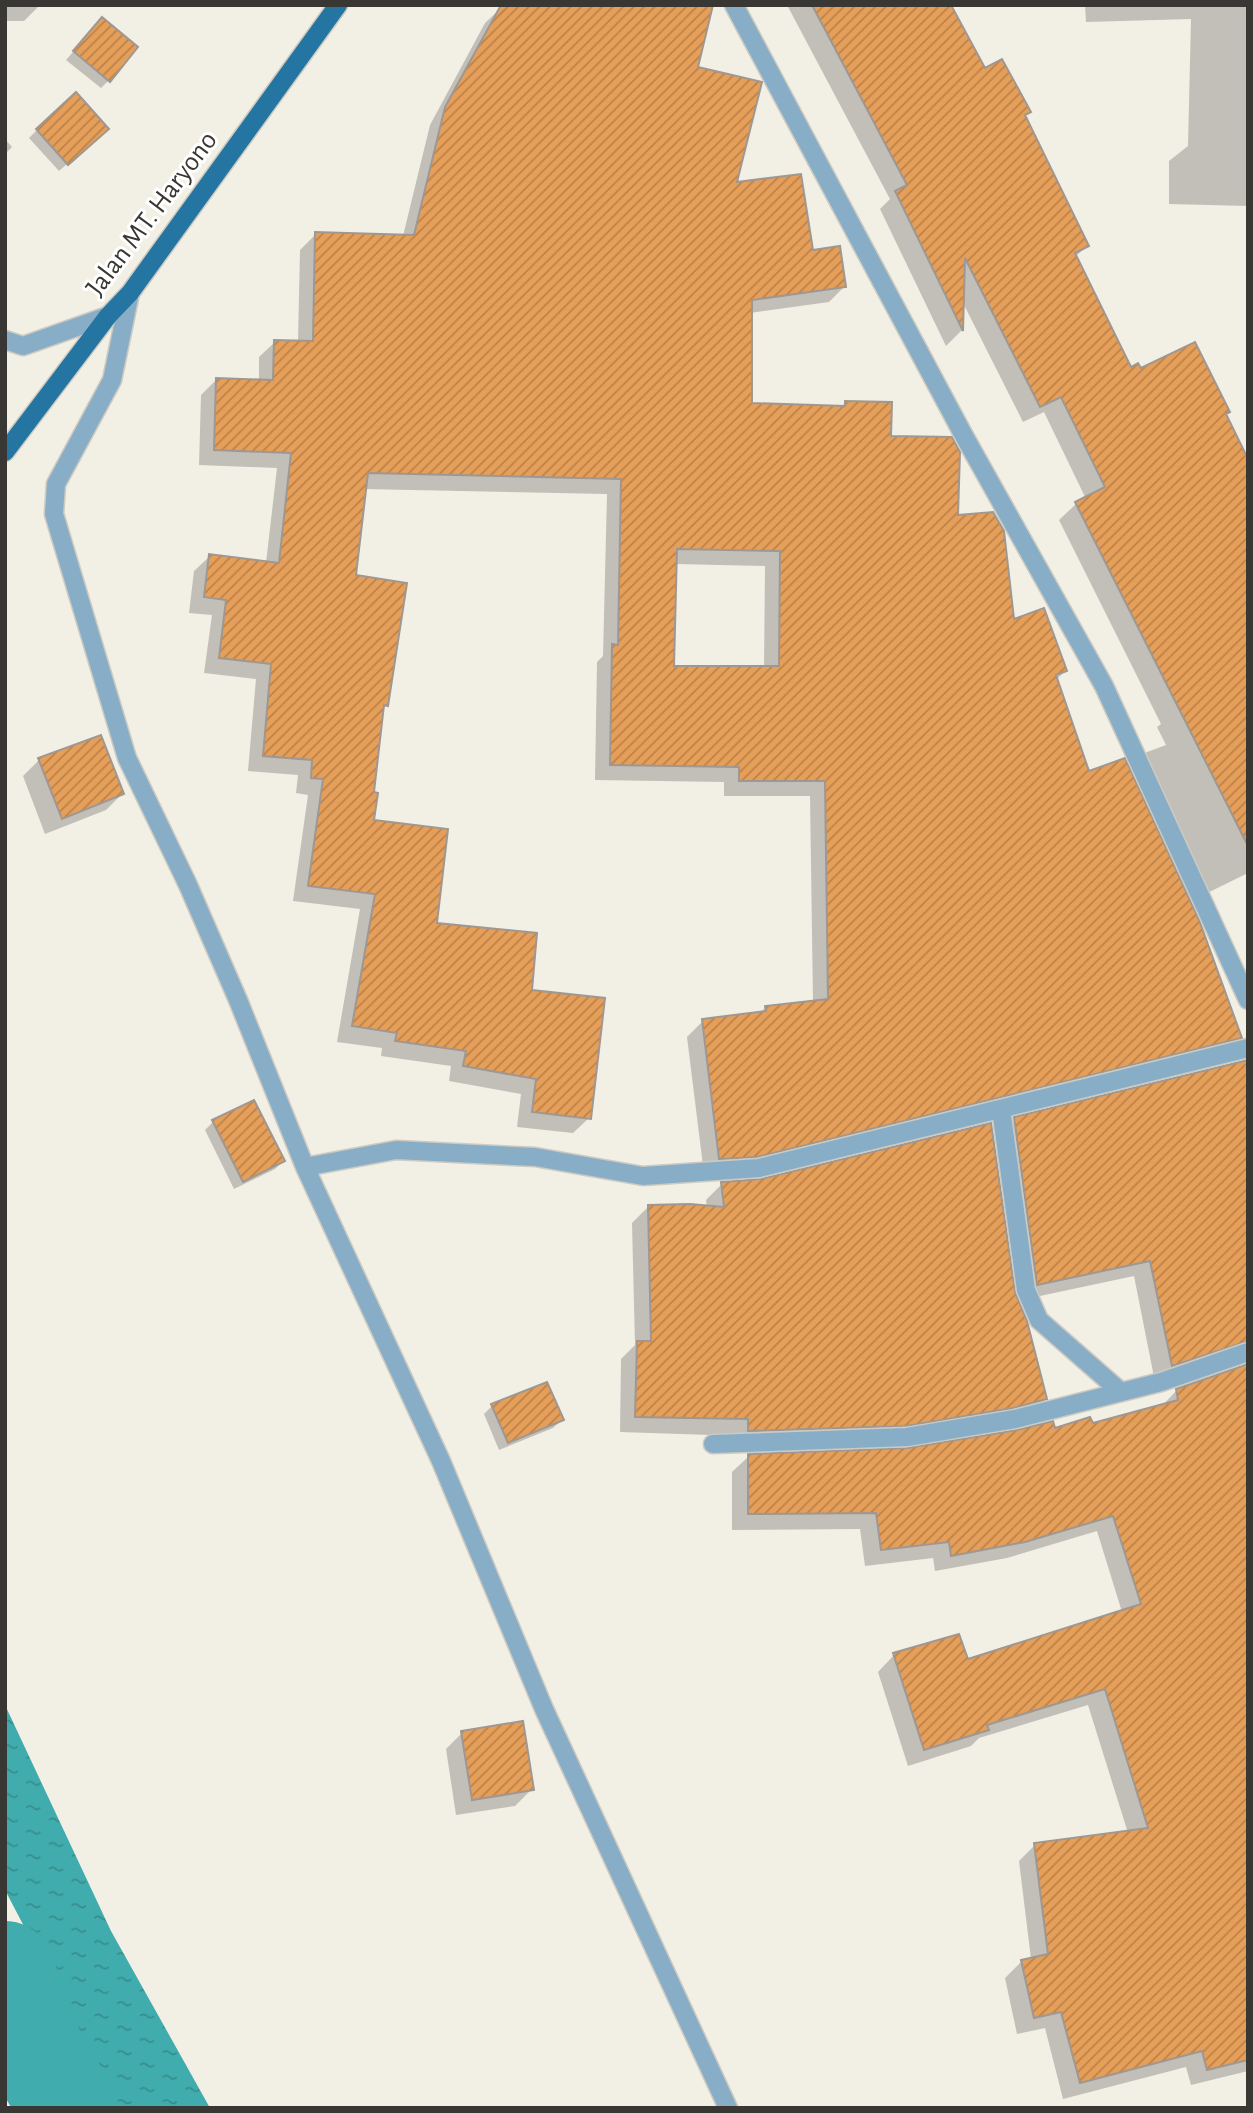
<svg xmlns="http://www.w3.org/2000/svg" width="1253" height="2113" font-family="'Alegreya Sans',sans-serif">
  <defs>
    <pattern id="water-ripples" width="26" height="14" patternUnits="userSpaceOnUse" patternTransform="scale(1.75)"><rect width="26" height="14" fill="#40acad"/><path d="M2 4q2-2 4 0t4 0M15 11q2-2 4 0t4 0" fill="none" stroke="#378d8d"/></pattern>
    <pattern id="building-hatch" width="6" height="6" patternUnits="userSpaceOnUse" patternTransform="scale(1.75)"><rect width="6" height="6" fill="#e69f59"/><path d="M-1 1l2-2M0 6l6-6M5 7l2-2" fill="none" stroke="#bb824a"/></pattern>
  </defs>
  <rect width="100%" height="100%" fill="#f2efe5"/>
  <path fill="url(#water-ripples)" d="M 5,1705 L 111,1931 L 210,2108 L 119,2108 L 5,1890 Z"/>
  <path fill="#0003" fill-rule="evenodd" d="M 5,5 L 40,5 L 24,21 L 5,21 Z
    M 787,5 L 949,5 L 985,70 L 1029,112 L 1024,117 L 1087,246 L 1075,257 L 1130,369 L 1140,370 L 1224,415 L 1248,601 L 1248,873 L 1189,902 L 1240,1037 L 1224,1053 L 704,1174 L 687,1037 L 703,1021 L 759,1014 L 766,1007 L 813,1002 L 810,796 L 724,796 L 724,782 L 595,780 L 597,662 L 603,656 L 607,494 L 364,489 L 354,577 L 387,705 L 382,710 L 372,793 L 372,821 L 435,924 L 530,991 L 589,1118 L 573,1133 L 517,1127 L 521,1094 L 449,1081 L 451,1066 L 381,1056 L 382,1048 L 337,1042 L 360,909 L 293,901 L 308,795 L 296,793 L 298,775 L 248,771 L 256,679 L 204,673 L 212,615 L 189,613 L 194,571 L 210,556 L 266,563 L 277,468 L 199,465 L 201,395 L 216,380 L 259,381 L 259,357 L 275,342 L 298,342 L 300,250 L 316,234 L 403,236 L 430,125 L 485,23 L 501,8 L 696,68 L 735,185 L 812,252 L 845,286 L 829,302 L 750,313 L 750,405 L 841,407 L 845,403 L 889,437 L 956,517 L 1012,622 L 1065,671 L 1056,680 L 1088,773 L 1128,770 L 1147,752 L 1166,745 L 1157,727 L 1161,724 L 1059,520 L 1076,504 L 1086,499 L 1044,412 L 1023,422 L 962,301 L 962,330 L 946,346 L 880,209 L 890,199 ZM 675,564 L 765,566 L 764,668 L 672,668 Z
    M 1085,5 L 1248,5 L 1248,206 L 1169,204 L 1169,161 L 1188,146 L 1191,19 L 1086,22 Z
    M 94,28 L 109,80 L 101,88 L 66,60 Z
    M 37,130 L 99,136 L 59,171 L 29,138 Z
    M 5,139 L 12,147 L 5,154 Z
    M 39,760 L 122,794 L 106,810 L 45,834 L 23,776 Z
    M 1248,1061 L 1248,2071 L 1191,2085 L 1186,2067 L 1063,2099 L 1045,2028 L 1017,2034 L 1005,1978 L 1022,1961 L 1031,1959 L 1019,1861 L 1035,1845 L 1128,1833 L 1088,1705 L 979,1738 L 971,1746 L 908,1766 L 878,1672 L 894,1655 L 966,1661 L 1122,1612 L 1097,1531 L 1007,1558 L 935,1571 L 933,1558 L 865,1566 L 860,1529 L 732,1530 L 732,1472 L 749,1456 L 908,1450 L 1091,1425 L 1161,1407 L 1177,1390 L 1242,1368 L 1243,1365 L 1234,1357 L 1155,1382 L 1134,1276 L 1021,1300 L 998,1135 L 1015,1119 Z
    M 213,1122 L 283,1161 L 275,1169 L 234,1189 L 205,1130 Z
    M 722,1184 L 1013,1292 L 1045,1399 L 1029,1415 L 889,1441 L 620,1432 L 621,1359 L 635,1345 L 632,1223 L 648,1207 L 707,1207 L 706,1200 Z
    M 492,1406 L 562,1420 L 553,1428 L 499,1450 L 484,1414 Z
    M 462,1733 L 532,1789 L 515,1806 L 456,1815 L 446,1749 Z"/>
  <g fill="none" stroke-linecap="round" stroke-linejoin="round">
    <path stroke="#40acad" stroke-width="98" d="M 5,1970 L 36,2054 L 69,2108"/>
  </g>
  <path fill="url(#building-hatch)" stroke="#9f9791" stroke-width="2" fill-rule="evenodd" d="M 501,5 L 713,5 L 698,67 L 762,82 L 737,182 L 801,174 L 813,250 L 840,246 L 846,287 L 752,300 L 752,403 L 845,406 L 845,401 L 892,402 L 891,436 L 952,437 L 960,452 L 958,515 L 993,512 L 1004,531 L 1014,619 L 1044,608 L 1067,671 L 1056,675 L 1089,771 L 1125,758 L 1199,920 L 1242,1038 L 757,1157 L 719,1159 L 702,1019 L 766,1011 L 765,1006 L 828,999 L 825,781 L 739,781 L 739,767 L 610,765 L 612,644 L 618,645 L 621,479 L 368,473 L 356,575 L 407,583 L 388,706 L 384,705 L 374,792 L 378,793 L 374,820 L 448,829 L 437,923 L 537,933 L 532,990 L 605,998 L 591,1119 L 532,1112 L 536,1079 L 463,1066 L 466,1051 L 395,1041 L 397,1033 L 352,1026 L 375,894 L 308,886 L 323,779 L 311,778 L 312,760 L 263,756 L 271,664 L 219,658 L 226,600 L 204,597 L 209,554 L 279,563 L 291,453 L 214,450 L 216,378 L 273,380 L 274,340 L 313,341 L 315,232 L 414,235 L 445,107 ZM 677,549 L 780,551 L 779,666 L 674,666 Z
    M 812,5 L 951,5 L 985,68 L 1002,59 L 1031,112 L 1025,115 L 1089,246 L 1075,253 L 1131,367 L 1138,363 L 1141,368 L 1195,342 L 1230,412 L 1226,414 L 1248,459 L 1248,846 L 1075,502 L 1105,487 L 1061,397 L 1040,407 L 965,258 L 963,331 L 895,191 L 907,185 Z
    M 102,17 L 138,47 L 110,82 L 73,51 Z
    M 76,92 L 109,129 L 68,165 L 36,129 Z
    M 101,735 L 124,794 L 62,819 L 38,758 Z
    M 1248,1060 L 1248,1341 L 1172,1366 L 1150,1261 L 1037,1285 L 1014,1117 Z
    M 254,1100 L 285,1161 L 243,1182 L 212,1120 Z
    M 991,1123 L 1015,1292 L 1027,1321 L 1047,1399 L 1013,1408 L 906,1426 L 748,1431 L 748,1419 L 635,1417 L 637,1341 L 651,1341 L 648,1205 L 690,1204 L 724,1207 L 721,1182 L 761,1179 Z
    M 1248,1364 L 1248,2060 L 1207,2070 L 1202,2051 L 1080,2083 L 1061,2012 L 1034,2018 L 1021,1960 L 1048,1954 L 1034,1843 L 1148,1828 L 1105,1689 L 987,1725 L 989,1730 L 924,1750 L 893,1653 L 959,1634 L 968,1659 L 1141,1604 L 1113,1516 L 1025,1542 L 951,1556 L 949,1542 L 881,1550 L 876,1513 L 748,1514 L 748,1454 L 907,1448 L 1017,1430 L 1053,1421 L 1055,1428 L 1090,1417 L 1093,1423 L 1178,1400 L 1176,1389 Z
    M 547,1382 L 564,1420 L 508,1443 L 491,1404 Z
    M 523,1721 L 534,1790 L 472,1800 L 461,1731 Z"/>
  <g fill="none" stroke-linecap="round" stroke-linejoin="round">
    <defs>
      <path id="minor" d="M 734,5 L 963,434 L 1104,686 L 1248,1000
        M 130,293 L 112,380 L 56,484 L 54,514 L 127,758 L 188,885 L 238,1000 L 305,1167 L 441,1461 L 544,1709 L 728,2108
        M 5,340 L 23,346 L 108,316
        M 1001,1109 L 1026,1290 L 1039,1320 L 1121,1392
        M 305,1167 L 396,1150 L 535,1157 L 643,1176 L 759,1168 L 1248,1048
        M 713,1444 L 907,1437 L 1015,1419 L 1161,1382 L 1248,1352"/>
      <path id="major" d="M 5,452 L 108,316 L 130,293 L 338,5"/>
    </defs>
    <use href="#minor" stroke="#cdcac1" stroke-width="21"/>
    <use href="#major" stroke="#cdcac1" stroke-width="21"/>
    <use href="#minor" stroke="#88aec7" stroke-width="18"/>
    <use href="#major" stroke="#2475a2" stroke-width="18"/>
  </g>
  <g text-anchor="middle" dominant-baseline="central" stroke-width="6" stroke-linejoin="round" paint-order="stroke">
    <g font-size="28" fill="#383733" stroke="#fff">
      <text transform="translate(152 214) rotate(-53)">Jalan MT. Haryono</text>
    </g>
  </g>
  <rect width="1253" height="2113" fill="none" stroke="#383733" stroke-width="14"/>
</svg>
